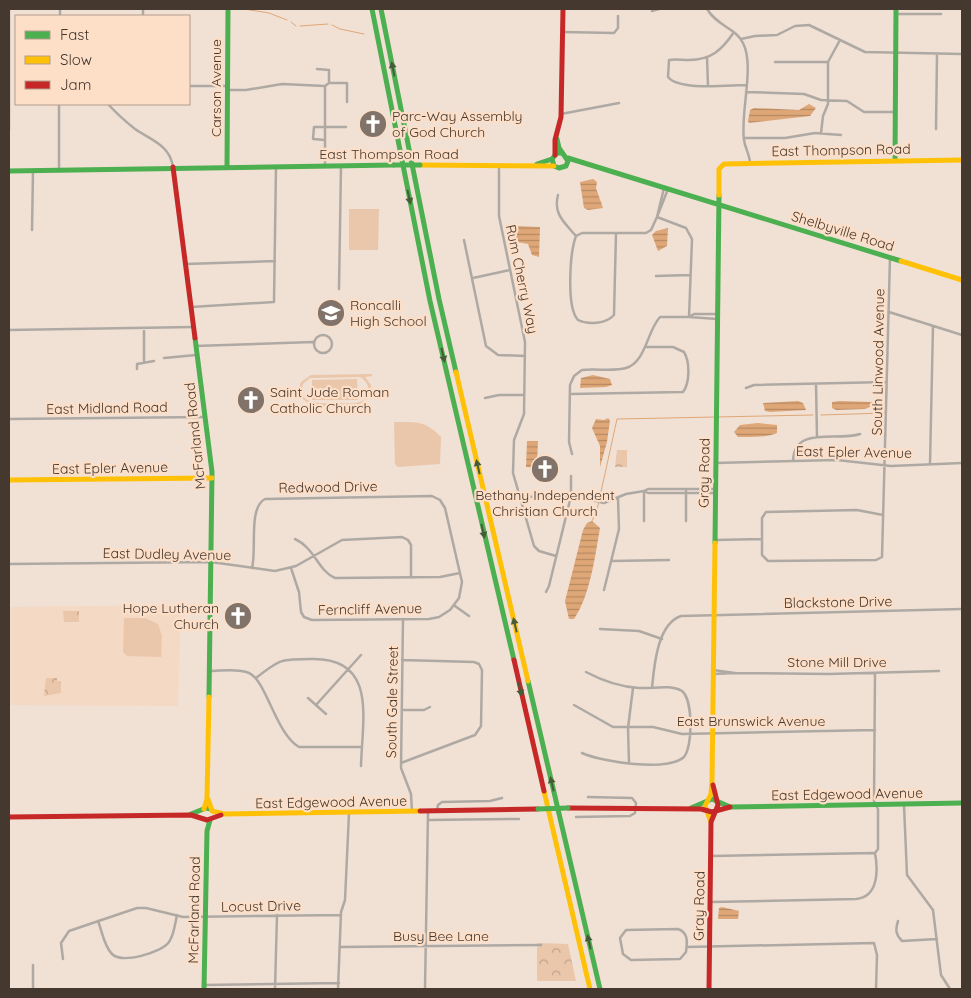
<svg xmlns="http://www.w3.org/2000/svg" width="971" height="998" font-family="Quicksand,sans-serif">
  <defs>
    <pattern id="forest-crowns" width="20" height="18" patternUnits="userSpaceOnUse" patternTransform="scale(1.25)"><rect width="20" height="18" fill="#eac6aa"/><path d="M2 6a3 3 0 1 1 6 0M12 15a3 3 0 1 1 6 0" fill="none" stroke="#bfa28b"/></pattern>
    <pattern id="water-rules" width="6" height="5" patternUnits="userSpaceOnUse" patternTransform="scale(1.25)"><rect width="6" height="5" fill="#dfa777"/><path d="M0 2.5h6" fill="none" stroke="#b68962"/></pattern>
  </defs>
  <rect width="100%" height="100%" fill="#f1e0d4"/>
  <path fill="#f4d9c4" d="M 181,605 L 178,706 L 9,705 L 9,607 Z"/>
  <path fill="url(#forest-crowns)" d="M 617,450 L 627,450 L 627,467 L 615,467 Z
    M 63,611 L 79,611 L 79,622 L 64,622 Z
    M 46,678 L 57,678 L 57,681 L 61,682 L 61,693 L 44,696 Z
    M 537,943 L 568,944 L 576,981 L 537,981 Z"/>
  <path fill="#eac6aa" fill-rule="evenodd" d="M 349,209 L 379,209 L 378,250 L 349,250 Z
    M 372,374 L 372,376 L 365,377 L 371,385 L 371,394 L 360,404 C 343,407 289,413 301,382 L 311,375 ZM 360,377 C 370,382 373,397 360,402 C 353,404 344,403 336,403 C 323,403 296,406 303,384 L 310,378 Z
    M 357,379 L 358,400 L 312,400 L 312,380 Z
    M 394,422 C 416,422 425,420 441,437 L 440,464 L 398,467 L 395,464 Z
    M 124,618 L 145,618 L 158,624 L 162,636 L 161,657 L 127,656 L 123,652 Z"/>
  <path fill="url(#water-rules)" d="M 809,104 L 816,108 L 810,116 L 749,123 L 748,121 L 750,110 L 754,108 L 799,110 Z
    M 593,179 L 597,182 L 596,188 L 603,208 L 588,210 L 584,208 L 580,182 Z
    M 515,226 L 540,227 L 539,257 L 532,255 L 528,244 L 517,242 L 514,229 Z
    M 668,228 L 667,246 L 658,251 L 652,235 L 656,231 Z
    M 593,375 L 610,379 L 612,385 L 606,387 L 580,388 L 581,378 Z
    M 798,401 L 803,403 L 806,410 L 770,412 L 765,411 L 763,403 Z
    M 839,401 L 872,402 L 875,405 L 865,409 L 836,410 L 832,408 L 832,402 Z
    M 608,418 L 610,420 L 607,442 L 600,467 L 600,446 L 592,428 L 596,419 L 604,420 Z
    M 758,423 L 777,425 L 777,433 C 766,438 751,437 738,437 L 734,432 L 740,425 Z
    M 527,441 L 538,441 L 537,465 L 535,468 L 526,467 Z
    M 592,521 L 600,528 C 595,557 590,596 574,619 L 569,619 L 565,601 L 583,530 L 587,523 Z
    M 722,907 L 739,911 L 738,919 L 718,919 L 719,908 Z"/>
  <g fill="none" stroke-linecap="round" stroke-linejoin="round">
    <path stroke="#dfa777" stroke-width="1" d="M 244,9 L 269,13 L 287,20
      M 291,22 L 296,26
      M 332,25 L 340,29 L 364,34
      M 300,26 L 328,24
      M 821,415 L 885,413
      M 592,521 L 597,510 L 617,419 L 813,415"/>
    <path stroke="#afa9a4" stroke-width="2.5" d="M 707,9 C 718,27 736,28 743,43 C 755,66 740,113 744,140 C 745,148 749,153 750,162
      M 652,11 L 659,9
      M 896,14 L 941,14
      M 60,16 L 60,9
      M 143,16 L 143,9
      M 562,32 L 614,33 L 618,28 L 618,16
      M 734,32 C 722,50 711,60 689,60 C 682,60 675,59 669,60 L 668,77 C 679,91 729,85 746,85
      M 741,39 L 755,36 L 777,35 L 795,26 L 809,25 L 865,52 L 962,54
      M 707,57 L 708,86
      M 775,62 L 828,62
      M 317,69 L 329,70 L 329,83
      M 189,86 L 227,86
      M 325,86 L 329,83 L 347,83 L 347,102
      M 228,90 L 246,90 L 282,84 L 325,86
      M 746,92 L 804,94 L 821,100 L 847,101 L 864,112 L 895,112
      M 108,104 C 116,113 125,121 135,129 C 151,140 170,145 173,167
      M 561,114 L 619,103
      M 936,129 L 937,54
      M 9,130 L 9,9
      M 821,133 L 823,116 L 828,104 L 828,62 L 840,40
      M 744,138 L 785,138 L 815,133 L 841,135
      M 325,140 L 313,139 L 314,127 L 346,127
      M 325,166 L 325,86
      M 499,166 L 499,216 L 525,342 L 524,414 L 514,440 L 513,473 L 534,546 L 539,551 L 556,556
      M 59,170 L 59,104
      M 664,188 L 657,217 L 668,189
      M 558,195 C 553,214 564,222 576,236
      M 32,230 L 33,171
      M 576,236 C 570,252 566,307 578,320 C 588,325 606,324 614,315 L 616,233
      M 464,240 L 486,346 L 498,355 L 525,356
      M 186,264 L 275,261
      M 656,276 L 690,275
      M 473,278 L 510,270
      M 339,289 L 341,166
      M 191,307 L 274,302 L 276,166
      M 889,312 L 962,335
      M 717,319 L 689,317 L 694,314 L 718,314
      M 9,330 L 193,327
      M314 344a9 9 0 1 1 18 0a9 9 0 1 1-18 0Z
      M 195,346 L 313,342
      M 164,358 L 196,355
      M 144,361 L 144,328
      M 137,369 L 137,364 L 154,361
      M 816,384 L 817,437
      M 746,388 L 754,385 L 887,382
      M 570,394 L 683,392 C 690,383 690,362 684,352 L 673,347 L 645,347
      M 485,398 L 499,395 L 524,395
      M 9,419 L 205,417
      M 572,454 L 569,442 L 570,385 L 574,376 L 582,370 C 596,368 612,372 626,368 C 646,362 647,331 660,317 L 689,317 L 692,239 L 686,228 L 657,217 L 651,230 L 646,233 L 582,233 L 576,236
      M 793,461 C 794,425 837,442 860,434
      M 715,463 L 837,460 L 891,466 L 962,463
      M 930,464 L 933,326
      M 686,489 L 686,521
      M 715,493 L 648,493 L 644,491 L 648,489 L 715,489
      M 520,497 L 575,496 L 604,503 L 626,494 L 644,491 L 644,521
      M 883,515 L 857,510 L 766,512 L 762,518 L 762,555 L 768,561 L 876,560 L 882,557 L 890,257
      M 295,539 C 315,548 318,571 335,578 L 440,577 L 460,573
      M 715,540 L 762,539
      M 612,561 L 669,560
      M 9,564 L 211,562 L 275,571 L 296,566 L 342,540 L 402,537 L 408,540 L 411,545 L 411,578
      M 252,568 C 257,549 248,508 265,499 L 432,496 L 440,500 L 445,508 L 462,582 L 459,598 L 450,610 L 439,617 L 429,619 L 312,620 L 304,617 L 301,612 L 299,592 L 291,568
      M 604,590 L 619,529 L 618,498
      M 546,592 L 549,586 L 571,496 L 571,476
      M 455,606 L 469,616
      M 403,619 L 401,768 L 411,794 L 412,812
      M 600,629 L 639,631 L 662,639
      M 210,671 C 221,671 238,668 249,673 C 266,680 276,734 299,747 L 361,747
      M 735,673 L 829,674 L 939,671
      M 713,674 L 735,673 L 713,670
      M 256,678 C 280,659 281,659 312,659 C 378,658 362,720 361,766
      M 652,688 C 654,667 657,624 681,616 L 962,609
      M 308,698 L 326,714
      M 316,705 L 361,655
      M 574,705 L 613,727 L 653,727 L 682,734 L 875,730
      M 402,710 L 424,710 L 430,707
      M 582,753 C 602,762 667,772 684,757 C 693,746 693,700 682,691 C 670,684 653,689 639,688 C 620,687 603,681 586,672
      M 401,763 L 475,735 L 481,726 L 482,670 L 479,664 L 474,662 L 402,660
      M 629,763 L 628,728 L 633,688
      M 904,805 L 907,875 L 933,910 L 941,975 L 950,989
      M 437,811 L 438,805 L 442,802 L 490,801 L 502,798
      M 576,817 L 630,816 L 635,813 L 636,803 L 632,798 L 588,797
      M 428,820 L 519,819
      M 711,856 L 874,853
      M 710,902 L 856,899 C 879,897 878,869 875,853 L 878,849 L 878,809 L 874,801 L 875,673
      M 98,921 C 102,931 104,946 112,954 C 122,964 161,953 169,942 C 174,935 175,924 177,915
      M 898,921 C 895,930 896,935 902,941 L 937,939
      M 678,929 C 689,933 687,943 686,952 L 680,959 L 631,960 L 623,954 L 620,938 L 626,930 Z
      M 340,947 L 541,945
      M 687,947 L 874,943 L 877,955 L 876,989
      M 63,959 L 61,943 L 69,931 L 137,908 L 146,908 L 183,917 L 341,915
      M 204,985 L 339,983
      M 33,989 L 33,965
      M 275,989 L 277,915
      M 338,989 L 341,912 L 345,900 L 349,813
      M 425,989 L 428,812"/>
    <path stroke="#4caf50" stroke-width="5" d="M 372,9 L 430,301 L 514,660
      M 381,9 L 439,299 L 456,372
      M 557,139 L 559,148 L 568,161 L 566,166 L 559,168 L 554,166 L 552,159 L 557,153 L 562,153
      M 568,158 L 901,261
      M 895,160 L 896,9
      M 537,164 L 552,159
      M 227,167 L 228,9
      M 9,171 L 394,165
      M 195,338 L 212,472 L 209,697
      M 715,543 L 719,195
      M 528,681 L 600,989
      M 730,807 L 962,803
      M 691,808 L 712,799 L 728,806
      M 191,814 L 206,808 L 211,809
      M 204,989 L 207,831 L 210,820"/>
    <path stroke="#ffc107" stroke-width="5" d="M 420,165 L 554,166
      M 719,195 L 719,169 L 724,164 L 962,160
      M 901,261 L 962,280
      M 456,372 L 528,681
      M 9,480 L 212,478
      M 544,791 L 590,989
      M 208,799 L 212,811 L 224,814 L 420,811
      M 204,809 L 207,799 L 209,697
      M 711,822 L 705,806 L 711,794 L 712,782 L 715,543"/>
    <path stroke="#c62828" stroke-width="5" d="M 555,155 L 555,140 L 561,117 L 563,9
      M 173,167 L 195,338
      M 514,660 L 544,791
      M 568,808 L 701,809 L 712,812 L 730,807
      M 420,811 L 538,809
      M 9,817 L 191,815 L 207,820 L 221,815
      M 709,989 L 711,822 L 718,805 L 713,785"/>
    <path stroke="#4caf50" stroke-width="5" d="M 394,165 L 420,165
      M 538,809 L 568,808"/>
  </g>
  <defs><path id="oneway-solid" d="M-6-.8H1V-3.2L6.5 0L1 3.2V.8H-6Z" transform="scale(1.25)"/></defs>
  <g fill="#465c39">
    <use href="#oneway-solid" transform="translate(393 69) rotate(-101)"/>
    <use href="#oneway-solid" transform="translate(409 197) rotate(78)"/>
    <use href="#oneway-solid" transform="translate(443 355) rotate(77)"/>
    <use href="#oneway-solid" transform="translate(478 467) rotate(-103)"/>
    <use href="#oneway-solid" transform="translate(483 531) rotate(77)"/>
    <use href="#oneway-solid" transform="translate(515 625) rotate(-103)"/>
    <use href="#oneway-solid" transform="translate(520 689) rotate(77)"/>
    <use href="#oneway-solid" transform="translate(552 784) rotate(-103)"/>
    <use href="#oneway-solid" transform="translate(589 942) rotate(-103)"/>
  </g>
  <defs>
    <symbol id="church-disc" viewBox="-11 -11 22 22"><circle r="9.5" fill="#817369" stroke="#fddfc8"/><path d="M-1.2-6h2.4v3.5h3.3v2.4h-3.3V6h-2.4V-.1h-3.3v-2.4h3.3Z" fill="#fff"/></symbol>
    <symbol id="school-disc" viewBox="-11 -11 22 22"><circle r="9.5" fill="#817369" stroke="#fddfc8"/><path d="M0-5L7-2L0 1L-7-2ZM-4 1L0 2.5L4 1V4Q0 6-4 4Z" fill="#fff"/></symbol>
  </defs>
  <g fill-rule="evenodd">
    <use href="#church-disc" x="357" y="108" width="32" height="32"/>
    <use href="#school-disc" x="315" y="297" width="32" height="32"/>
    <use href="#church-disc" x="235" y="384" width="32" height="32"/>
    <use href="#church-disc" x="529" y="453" width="32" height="32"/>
    <use href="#church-disc" x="222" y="600" width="32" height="32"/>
  </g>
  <g text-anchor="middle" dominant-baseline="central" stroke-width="4.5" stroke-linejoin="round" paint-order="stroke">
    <g font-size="14" fill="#44382f" stroke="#fddfc8">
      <text transform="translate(216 88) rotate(-90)">Carson Avenue</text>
      <text transform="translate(841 150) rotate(-1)">East Thompson Road</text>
      <text x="389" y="154">East Thompson Road</text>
      <text transform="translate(843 231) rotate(17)">Shelbyville Road</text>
      <text transform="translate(522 279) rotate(78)">Rum Cherry Way</text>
      <text transform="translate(878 362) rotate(-89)">South Linwood Avenue</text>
      <text transform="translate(107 408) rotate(-1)">East Midland Road</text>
      <text transform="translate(195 436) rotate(-96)">McFarland Road</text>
      <text transform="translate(854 452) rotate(1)">East Epler Avenue</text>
      <text transform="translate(110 468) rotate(-1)">East Epler Avenue</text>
      <text transform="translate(704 473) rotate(-89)">Gray Road</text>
      <text transform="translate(328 487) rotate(-1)">Redwood Drive</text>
      <text transform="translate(167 554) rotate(1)">East Dudley Avenue</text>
      <text transform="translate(838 602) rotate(-1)">Blackstone Drive</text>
      <text transform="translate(370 609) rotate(-1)">Ferncliff Avenue</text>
      <text x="837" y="662">Stone Mill Drive</text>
      <text transform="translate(392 702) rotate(-89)">South Gale Street</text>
      <text x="751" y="721">East Brunswick Avenue</text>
      <text transform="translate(847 794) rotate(-1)">East Edgewood Avenue</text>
      <text transform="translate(331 802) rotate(-1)">East Edgewood Avenue</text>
      <text transform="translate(261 906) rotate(-1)">Locust Drive</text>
      <text transform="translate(699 906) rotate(-89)">Gray Road</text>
      <text transform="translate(194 910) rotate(-89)">McFarland Road</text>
      <text x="441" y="936">Busy Bee Lane</text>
    </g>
    <g font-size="14" fill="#44382f" stroke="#fddfc8" text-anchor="start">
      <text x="392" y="116">Parc-Way Assembly<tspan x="392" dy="16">of God Church</tspan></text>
      <text x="350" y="305">Roncalli<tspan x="350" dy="16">High School</tspan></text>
      <text x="270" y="392">Saint Jude Roman<tspan x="270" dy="16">Catholic Church</tspan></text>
      <text x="545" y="495" text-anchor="middle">Bethany Independent<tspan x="545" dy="16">Christian Church</tspan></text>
      <text x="219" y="608" text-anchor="end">Hope Lutheran<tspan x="219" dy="16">Church</tspan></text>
    </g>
  </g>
  <rect width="971" height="998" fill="none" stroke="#44382f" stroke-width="20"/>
  <rect x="15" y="15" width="175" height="90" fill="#fddfc8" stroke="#b39c8b"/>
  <rect x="25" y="31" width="25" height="8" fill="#4caf50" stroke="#b39c8b"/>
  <text x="60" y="40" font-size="15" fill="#44382f">Fast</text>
  <rect x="25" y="56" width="25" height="8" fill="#ffc107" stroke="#b39c8b"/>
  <text x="60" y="65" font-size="15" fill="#44382f">Slow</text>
  <rect x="25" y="81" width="25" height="8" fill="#c62828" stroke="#b39c8b"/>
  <text x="60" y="90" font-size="15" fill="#44382f">Jam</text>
</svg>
